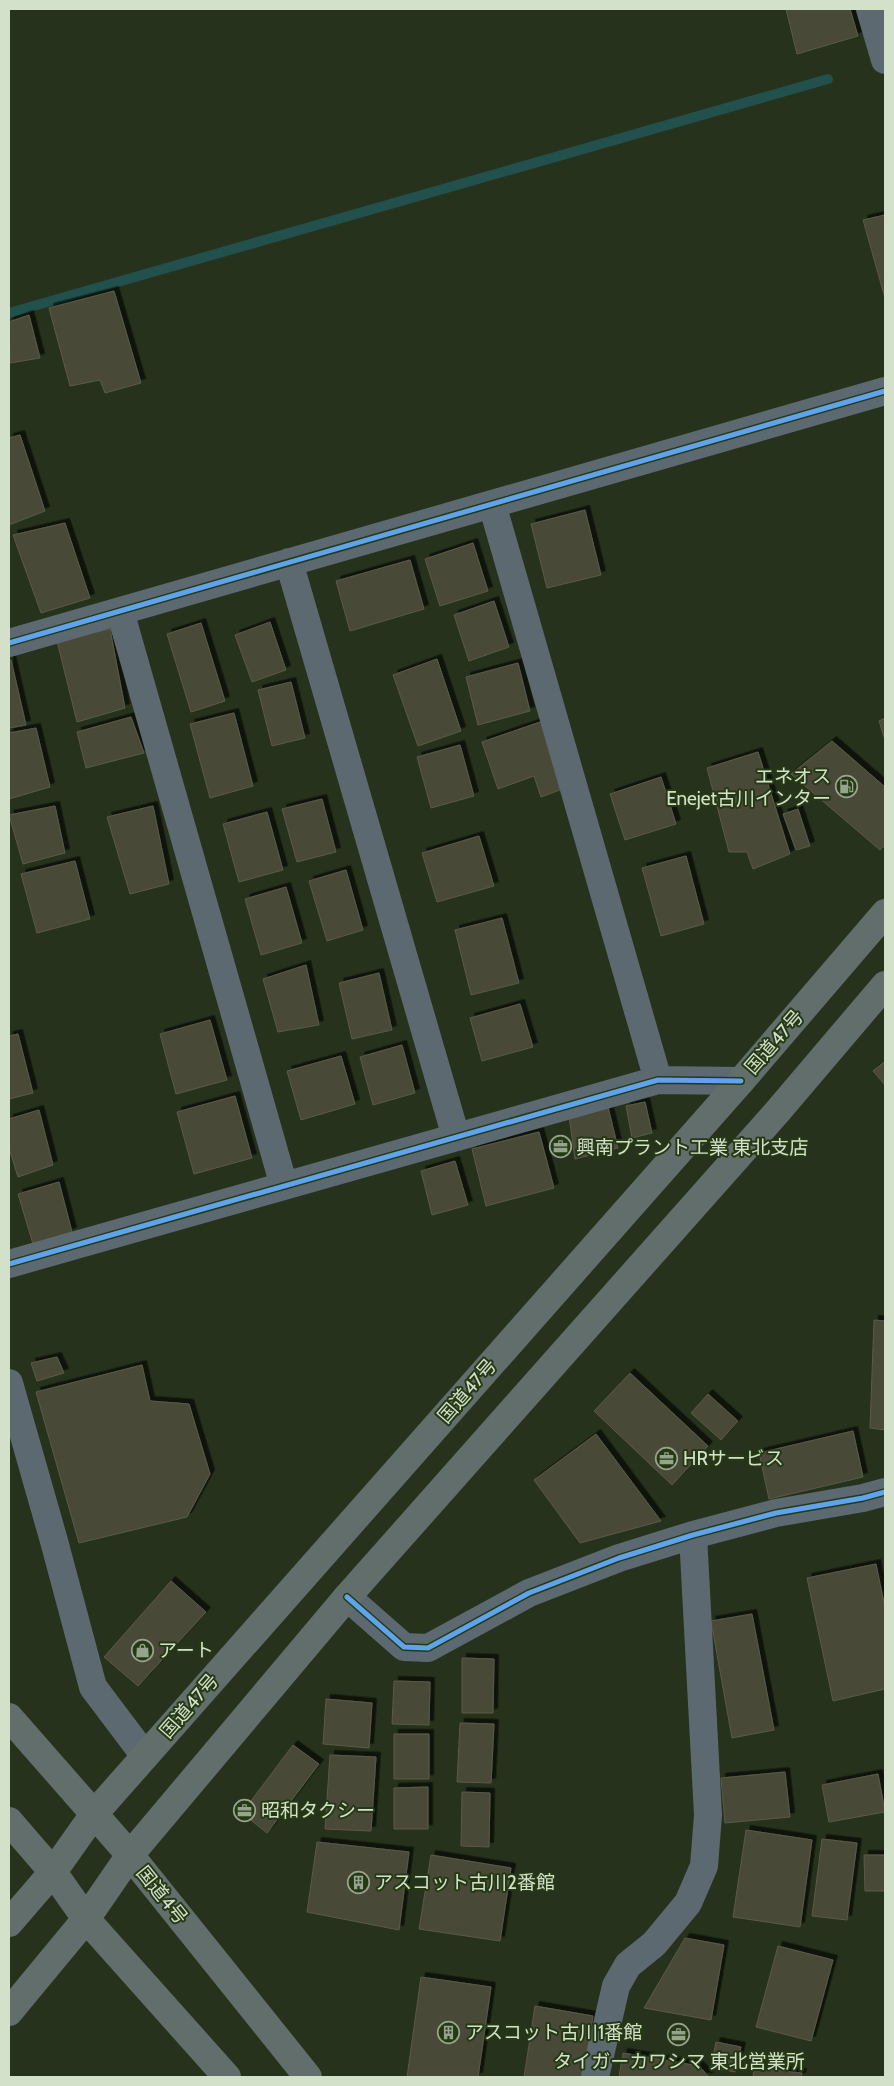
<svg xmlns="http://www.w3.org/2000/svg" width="894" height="2086" font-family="Cabin,'Noto Sans JP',sans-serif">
  <defs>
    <filter id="shadow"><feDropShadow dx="4.5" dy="-4.5" stdDeviation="0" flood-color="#0009"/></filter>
  </defs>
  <rect width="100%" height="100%" fill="#26321c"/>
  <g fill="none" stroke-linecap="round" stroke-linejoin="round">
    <path stroke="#21504d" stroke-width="10" d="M 9,313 L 828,79"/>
  </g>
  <path fill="#4a4938" stroke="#5a5a49" filter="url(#shadow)" d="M 786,9 L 850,9 L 858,36 L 797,54 Z
    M 885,215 L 885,298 L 863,220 Z
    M 114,291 L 141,383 L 105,393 L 100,380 L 70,386 L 49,308 Z
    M 29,315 L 40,358 L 10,363 L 9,322 Z
    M 20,435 L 45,511 L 9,525 L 9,438 Z
    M 585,510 L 601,575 L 547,588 L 531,524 Z
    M 65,523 L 90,598 L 41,613 L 13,535 Z
    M 473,543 L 488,591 L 440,606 L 425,559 Z
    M 410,560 L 424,609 L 350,631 L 336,581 Z
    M 494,601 L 509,647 L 469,661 L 454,615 Z
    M 270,622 L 286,670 L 252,682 L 235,635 Z
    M 201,623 L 225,701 L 191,712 L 167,634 Z
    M 110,629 L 125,708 L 77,722 L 57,641 Z
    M 437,659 L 461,731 L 418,746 L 393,675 Z
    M 9,660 L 11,660 L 26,725 L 9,728 Z
    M 518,663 L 530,711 L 478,725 L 466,677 Z
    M 291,682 L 305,738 L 272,746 L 258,690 Z
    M 234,713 L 253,786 L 210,798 L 190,724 Z
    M 131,717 L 144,753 L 86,768 L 77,732 Z
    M 885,718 L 885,740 L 879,721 Z
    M 543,721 L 565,788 L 541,797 L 534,776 L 498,789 L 482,742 Z
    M 36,728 L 50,787 L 9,799 L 9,733 Z
    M 832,741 L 885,787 L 885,845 L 880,850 L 791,774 Z
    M 460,745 L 474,796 L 431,808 L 417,757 Z
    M 758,752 L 790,854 L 753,869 L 747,852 L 729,852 L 707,768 Z
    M 661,777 L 676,824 L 625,840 L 610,794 Z
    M 322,799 L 336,852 L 297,862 L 282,809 Z
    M 55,806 L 65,853 L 23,864 L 9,815 Z
    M 153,806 L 169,884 L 130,894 L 107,817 Z
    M 798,809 L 810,846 L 796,850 L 783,814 Z
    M 267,812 L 283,870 L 239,882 L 223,824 Z
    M 479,836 L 494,886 L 437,902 L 422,853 Z
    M 686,856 L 704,924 L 661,936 L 642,868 Z
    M 75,861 L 90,919 L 37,933 L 21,874 Z
    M 346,870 L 363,930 L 327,941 L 309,881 Z
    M 286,887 L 302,943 L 261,955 L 245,899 Z
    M 502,918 L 519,983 L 471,995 L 455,930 Z
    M 306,965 L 319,1025 L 278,1032 L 263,979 Z
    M 379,973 L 392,1030 L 352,1039 L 339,983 Z
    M 520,1004 L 533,1047 L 482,1061 L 470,1018 Z
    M 210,1020 L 227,1080 L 176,1094 L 160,1034 Z
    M 18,1034 L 33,1093 L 9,1099 L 9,1036 Z
    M 402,1045 L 415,1093 L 373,1105 L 360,1057 Z
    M 341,1056 L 355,1104 L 301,1120 L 287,1071 Z
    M 885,1061 L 885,1085 L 873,1071 Z
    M 235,1096 L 252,1158 L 194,1174 L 177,1112 Z
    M 645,1102 L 652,1133 L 632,1138 L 626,1106 Z
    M 608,1107 L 618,1148 L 575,1159 L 569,1116 Z
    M 39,1110 L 53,1165 L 18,1177 L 9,1148 L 9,1119 Z
    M 539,1132 L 554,1188 L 486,1206 L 472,1149 Z
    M 455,1161 L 468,1205 L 432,1215 L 421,1171 Z
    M 59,1182 L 72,1232 L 33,1244 L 18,1194 Z
    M 874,1320 L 885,1321 L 885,1430 L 870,1428 Z
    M 57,1357 L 64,1373 L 37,1381 L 31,1363 Z
    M 142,1365 L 150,1401 L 189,1404 L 210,1474 L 187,1517 L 79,1543 L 36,1392 Z
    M 630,1373 L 708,1446 L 672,1485 L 594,1411 Z
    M 708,1394 L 738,1421 L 721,1440 L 691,1413 Z
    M 853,1431 L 863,1477 L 769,1499 L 759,1453 Z
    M 596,1434 L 661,1521 L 580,1543 L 534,1480 Z
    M 876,1564 L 885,1608 L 885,1689 L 833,1701 L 807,1578 Z
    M 171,1581 L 206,1612 L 138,1686 L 104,1657 Z
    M 752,1614 L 774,1730 L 732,1738 L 711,1621 Z
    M 462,1658 L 494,1659 L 493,1713 L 462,1713 Z
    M 394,1681 L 430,1682 L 429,1725 L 392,1724 Z
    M 326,1699 L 372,1703 L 369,1748 L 323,1744 Z
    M 460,1723 L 494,1724 L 491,1783 L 457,1782 Z
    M 394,1734 L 429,1734 L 429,1779 L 394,1779 Z
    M 293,1745 L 319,1764 L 267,1833 L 242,1813 Z
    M 330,1755 L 376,1757 L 371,1831 L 325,1829 Z
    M 785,1772 L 790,1817 L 725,1823 L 721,1778 Z
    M 878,1774 L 885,1812 L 829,1822 L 822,1785 Z
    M 428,1787 L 428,1829 L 394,1829 L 394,1788 Z
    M 462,1792 L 490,1793 L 489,1847 L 461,1846 Z
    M 746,1830 L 812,1840 L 800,1927 L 733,1917 Z
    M 822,1839 L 857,1843 L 847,1920 L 812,1916 Z
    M 317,1842 L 409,1852 L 399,1930 L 307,1912 Z
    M 431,1855 L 511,1868 L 500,1941 L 419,1929 Z
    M 864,1855 L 885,1855 L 885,1891 L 865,1891 Z
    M 685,1938 L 724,1945 L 711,2020 L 644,2008 Z
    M 778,1946 L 833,1960 L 811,2041 L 756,2027 Z
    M 421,1977 L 491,1987 L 478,2077 L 407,2077 Z
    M 535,2006 L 593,2016 L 583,2077 L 524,2077 Z
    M 716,2042 L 741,2047 L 735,2072 L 711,2067 Z
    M 623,2053 L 699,2066 L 709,2077 L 619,2077 Z
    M 754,2068 L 802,2073 L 801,2077 L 753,2077 Z"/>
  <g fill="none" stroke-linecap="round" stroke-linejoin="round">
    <path stroke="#5c6970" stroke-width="28" d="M 870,9 L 885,60
      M 492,504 L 658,1080
      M 289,562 L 456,1137
      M 120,611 L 284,1186
      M 9,643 L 885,391
      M 9,1264 L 658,1080 L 741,1081
      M 9,1383 L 54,1541 L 93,1687 L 145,1756
      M 347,1597 L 404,1647 L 428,1648 L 529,1593 L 619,1558 L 693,1535 L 776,1513 L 863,1498 L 885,1492
      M 595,2077 L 616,1986 L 628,1965 L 654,1944 L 688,1903 L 704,1866 L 708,1815 L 693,1535"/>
    <path stroke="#626e6c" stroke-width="28" d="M 9,1717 L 130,1855 L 308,2077
      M 9,1821 L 53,1872 L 86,1919 L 227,2077
      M 9,1923 L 53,1872 L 94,1814 L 741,1081 L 885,913
      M 9,2012 L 86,1919 L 130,1855 L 347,1597 L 778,1111 L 885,985"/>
    <defs>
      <path id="cycleway" d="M 9,643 L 885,391
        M 9,1264 L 658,1080 L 741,1081
        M 347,1597 L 404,1647 L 428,1648 L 529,1593 L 619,1558 L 693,1535 L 776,1513 L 863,1498 L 885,1492"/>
    </defs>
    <use href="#cycleway" stroke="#253a14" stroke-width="8"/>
    <use href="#cycleway" stroke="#60a3ed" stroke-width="5"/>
  </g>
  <defs>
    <symbol id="fuel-ring" viewBox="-11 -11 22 22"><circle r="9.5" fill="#253a14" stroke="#96a38d" stroke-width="1.5"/><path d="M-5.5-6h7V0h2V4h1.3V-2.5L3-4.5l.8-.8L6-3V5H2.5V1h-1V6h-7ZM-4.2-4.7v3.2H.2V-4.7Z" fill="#96a38d"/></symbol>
    <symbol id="office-ring" viewBox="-11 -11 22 22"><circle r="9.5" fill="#253a14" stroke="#96a38d" stroke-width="1.5"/><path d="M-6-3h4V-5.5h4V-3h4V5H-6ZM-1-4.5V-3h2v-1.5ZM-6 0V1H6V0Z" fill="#96a38d"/></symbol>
    <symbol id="shop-ring" viewBox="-11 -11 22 22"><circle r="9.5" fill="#253a14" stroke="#96a38d" stroke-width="1.5"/><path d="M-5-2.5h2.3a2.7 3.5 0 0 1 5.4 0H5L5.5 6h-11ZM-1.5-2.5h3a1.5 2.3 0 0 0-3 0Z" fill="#96a38d"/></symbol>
    <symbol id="building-ring" viewBox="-11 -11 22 22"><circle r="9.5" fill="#253a14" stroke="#96a38d" stroke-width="1.5"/><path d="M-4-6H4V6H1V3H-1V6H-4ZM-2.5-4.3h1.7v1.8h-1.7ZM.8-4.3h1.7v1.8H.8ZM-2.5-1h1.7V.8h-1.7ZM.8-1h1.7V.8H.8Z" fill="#96a38d"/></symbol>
  </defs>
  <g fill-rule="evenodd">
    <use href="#fuel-ring" x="834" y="774" width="25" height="25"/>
    <use href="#office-ring" x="548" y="1134" width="25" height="25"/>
    <use href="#office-ring" x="654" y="1446" width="25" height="25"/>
    <use href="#shop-ring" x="130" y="1638" width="25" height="25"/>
    <use href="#office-ring" x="232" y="1798" width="25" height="25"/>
    <use href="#building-ring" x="346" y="1870" width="25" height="25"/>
    <use href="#building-ring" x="436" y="2020" width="25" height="25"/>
    <use href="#office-ring" x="666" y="2022" width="25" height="25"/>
  </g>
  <g text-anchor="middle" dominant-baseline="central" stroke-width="4" stroke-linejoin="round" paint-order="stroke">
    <g font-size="19" fill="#d3e0ca" stroke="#253a14" text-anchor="start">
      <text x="831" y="776" text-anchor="end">エネオス<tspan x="831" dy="22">Enejet古川インター</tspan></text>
      <text x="576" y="1147">興南プラント工業 東北支店</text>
      <text x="683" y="1458">HRサービス</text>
      <text x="158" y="1650">アート</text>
      <text x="261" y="1810">昭和タクシー</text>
      <text x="374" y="1882">アスコット古川2番館</text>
      <text x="465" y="2032">アスコット古川1番館</text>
      <text x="679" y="2061" text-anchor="middle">タイガーカワシマ 東北営業所</text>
    </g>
    <g font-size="19" fill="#d3e0ca" stroke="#253a14">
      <text transform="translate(774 1042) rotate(-49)">国道47号</text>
      <text transform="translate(467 1391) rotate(-49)">国道47号</text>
      <text transform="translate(189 1706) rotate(-49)">国道47号</text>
      <text transform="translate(162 1895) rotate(51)">国道4号</text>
    </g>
  </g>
  <rect width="894" height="2086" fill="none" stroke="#d3e0ca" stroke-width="20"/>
</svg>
